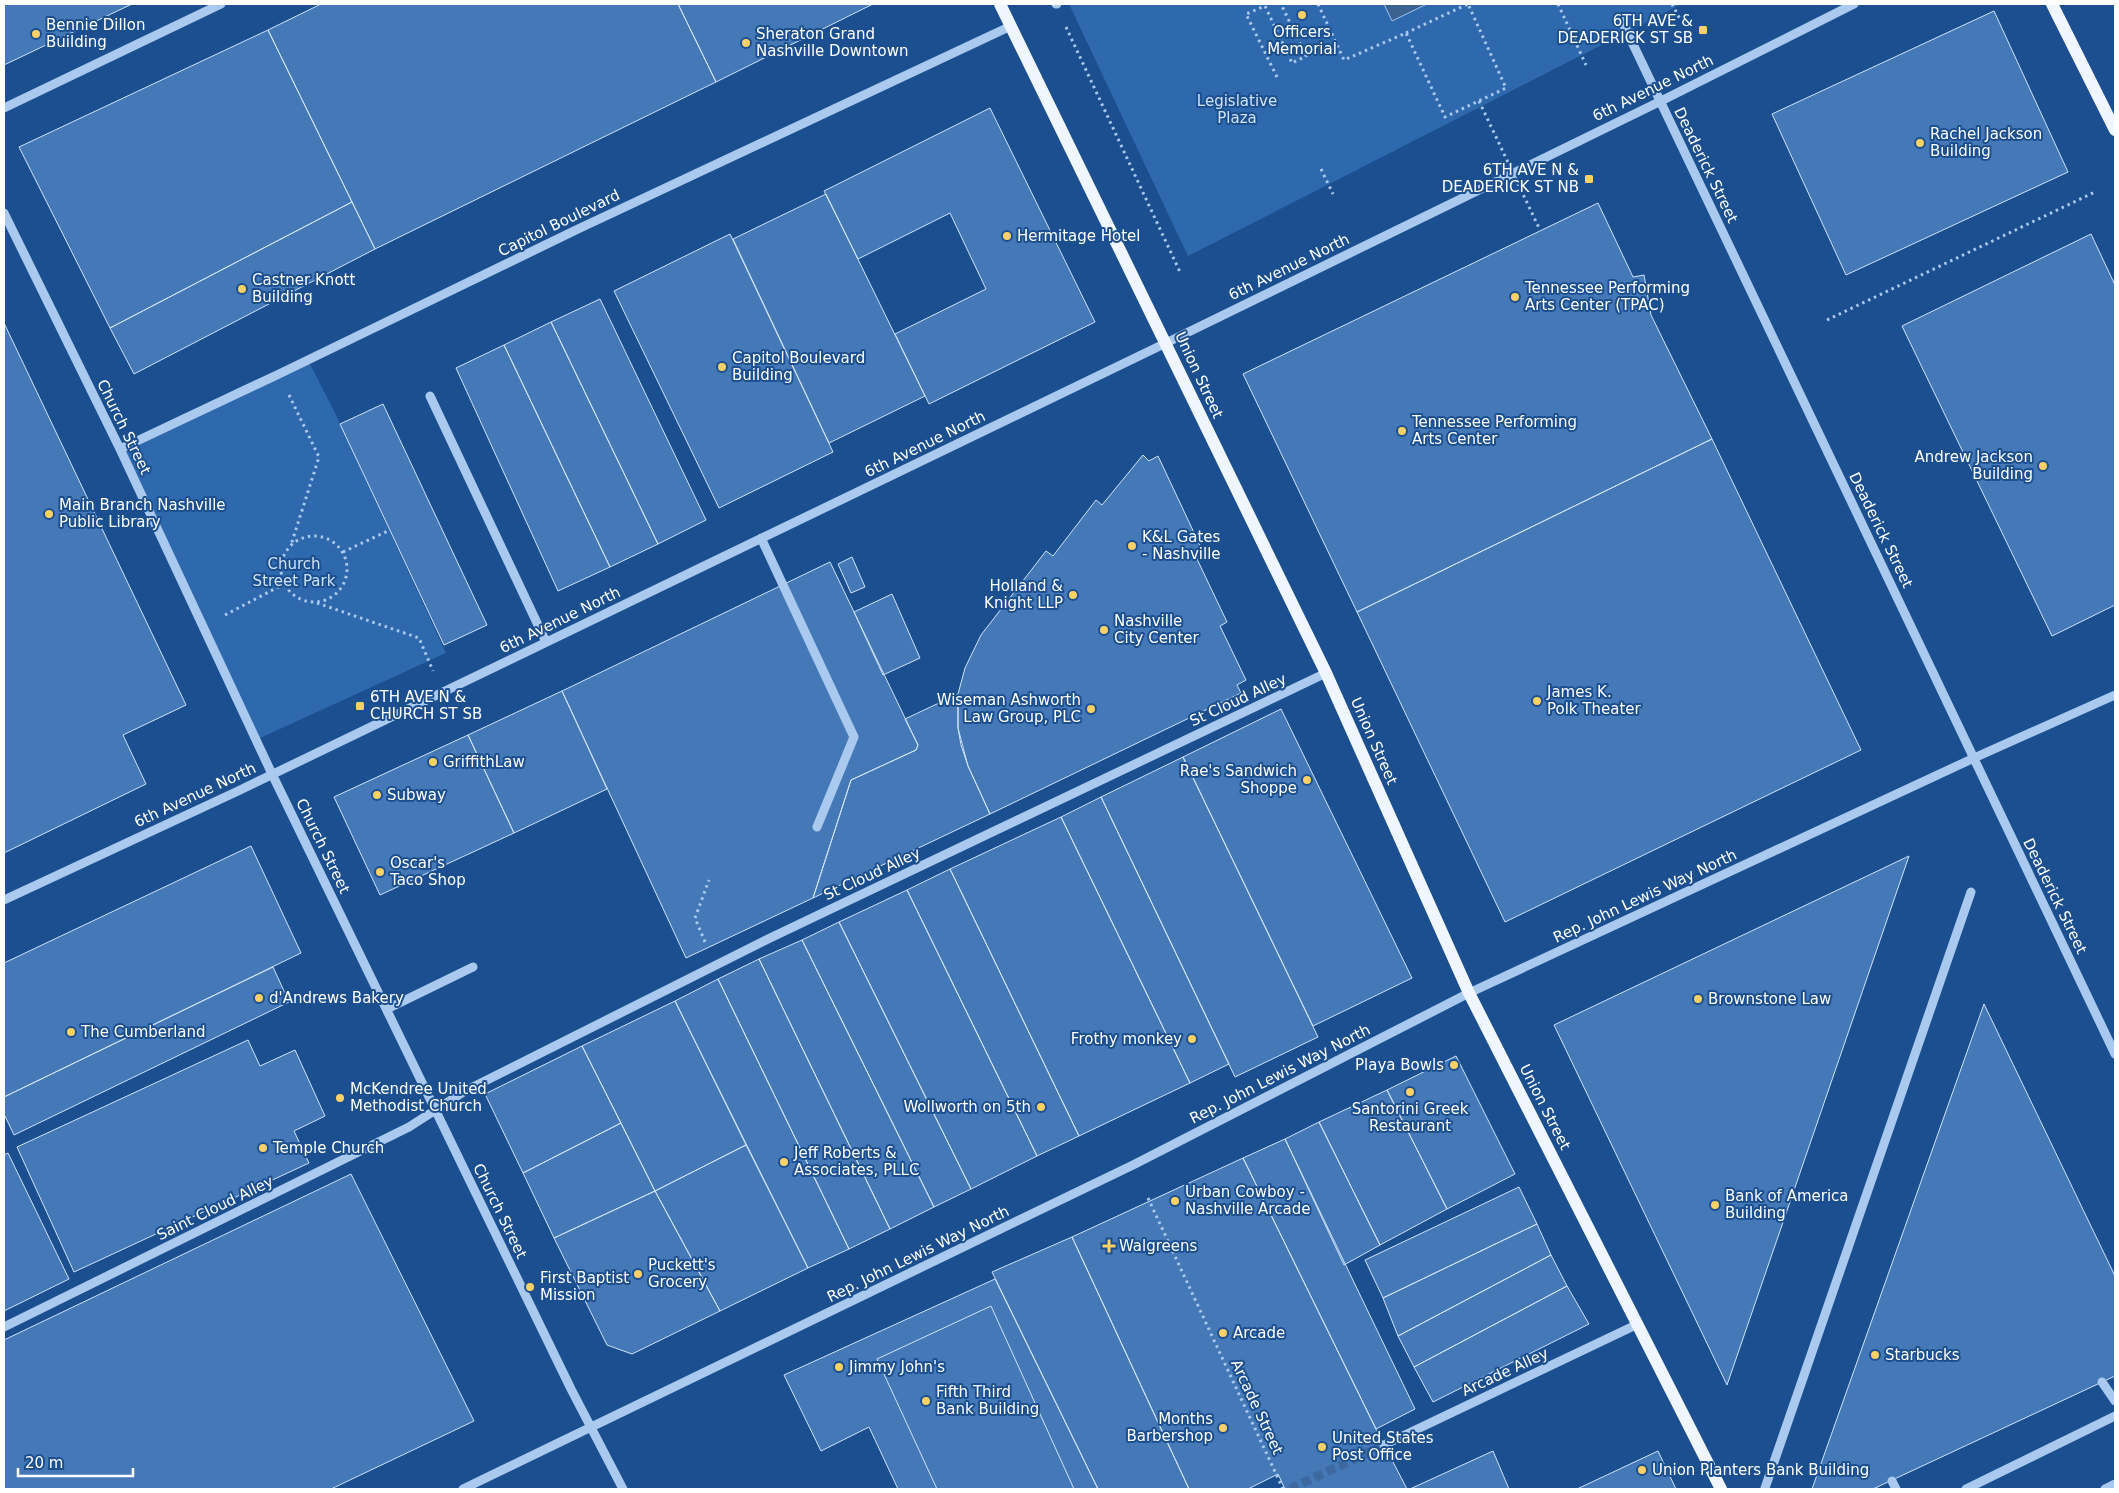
<svg xmlns="http://www.w3.org/2000/svg" width="2119" height="1493" font-family="'DejaVu Sans',sans-serif">
  <rect width="100%" height="100%" fill="#1b4f8f"/>
  <path fill="#2e69ad" d="M 1069,4 L 1682,4 L 1188,256 Z
    M 308,360 L 335,413 L 446,653 L 258,739 L 120,449 Z"/>
  <path fill="#3c6290" stroke="#9cc4f0" d="M 1384,4 L 1427,4 L 1392,21 Z"/>
  <path fill="#4478b7" stroke="#cfe3fa" d="M 4,4 L 132,4 L 4,65 Z
    M 321,4 L 678,4 L 716,82 L 375,249 L 268,30 Z
    M 678,4 L 873,4 L 716,82 Z
    M 1994,11 L 2068,172 L 1846,275 L 1772,114 Z
    M 268,30 L 352,202 L 110,328 L 19,147 Z
    M 990,108 L 1095,322 L 929,404 L 895,334 L 986,289 L 950,213 L 858,259 L 824,191 Z
    M 826,194 L 925,396 L 829,443 L 733,239 Z
    M 352,202 L 375,249 L 134,374 L 110,328 Z
    M 1598,203 L 1633,277 L 1644,275 L 1651,315 L 1712,439 L 1357,612 L 1243,374 Z
    M 730,234 L 833,452 L 719,508 L 614,291 Z
    M 2091,234 L 2115,285 L 2115,605 L 2052,636 L 1902,326 Z
    M 600,299 L 706,520 L 658,544 L 551,322 Z
    M 551,322 L 658,544 L 610,567 L 504,345 Z
    M 4,323 L 186,705 L 123,735 L 146,784 L 4,853 Z
    M 504,345 L 610,567 L 558,591 L 456,368 Z
    M 383,404 L 487,625 L 444,645 L 340,424 Z
    M 1712,439 L 1861,750 L 1505,922 L 1357,612 Z
    M 1143,455 L 1149,461 L 1158,456 L 1205,556 L 1197,559 L 1227,622 L 1220,626 L 1246,680 L 1237,685 L 1241,693 L 990,814 L 968,766 L 958,728 L 958,694 L 965,668 L 981,635 L 1046,551 L 1053,556 L 1096,500 L 1102,505 Z
    M 852,557 L 865,587 L 851,593 L 838,564 Z
    M 830,562 L 918,745 L 916,750 L 851,780 L 813,898 L 686,958 L 562,691 Z
    M 892,594 L 920,658 L 883,675 L 854,612 Z
    M 562,691 L 607,789 L 514,833 L 468,735 Z
    M 958,694 L 958,728 L 961,745 L 968,766 L 990,814 L 813,898 L 851,780 L 916,750 L 918,745 L 905,719 Z
    M 1281,709 L 1412,978 L 1313,1026 L 1183,757 Z
    M 468,735 L 514,833 L 380,895 L 334,797 Z
    M 1183,757 L 1318,1037 L 1235,1077 L 1101,797 Z
    M 1101,797 L 1229,1064 L 1190,1083 L 1061,817 Z
    M 1061,817 L 1190,1083 L 1079,1136 L 950,869 Z
    M 251,846 L 301,953 L 4,1097 L 4,963 Z
    M 1909,856 L 1727,1385 L 1554,1025 Z
    M 950,869 L 1079,1136 L 1037,1156 L 907,890 Z
    M 907,890 L 1037,1156 L 971,1189 L 839,922 Z
    M 839,922 L 971,1189 L 934,1207 L 802,940 Z
    M 802,940 L 934,1207 L 890,1229 L 759,959 Z
    M 759,959 L 890,1229 L 849,1249 L 718,979 Z
    M 273,967 L 289,1002 L 14,1135 L 4,1114 L 4,1097 Z
    M 718,979 L 849,1249 L 808,1268 L 675,1001 Z
    M 675,1001 L 746,1145 L 655,1191 L 582,1046 Z
    M 1984,1004 L 2115,1276 L 2115,1376 L 1873,1489 L 1812,1489 Z
    M 248,1040 L 260,1066 L 295,1050 L 325,1116 L 294,1131 L 309,1163 L 74,1272 L 17,1147 Z
    M 582,1046 L 621,1123 L 523,1173 L 485,1094 Z
    M 1456,1056 L 1515,1174 L 1447,1209 L 1387,1090 Z
    M 1387,1090 L 1447,1209 L 1380,1245 L 1319,1122 Z
    M 1319,1122 L 1380,1245 L 1344,1265 L 1285,1139 Z
    M 621,1123 L 655,1191 L 554,1238 L 523,1173 Z
    M 1285,1139 L 1415,1409 L 1376,1429 L 1243,1158 Z
    M 746,1145 L 808,1268 L 720,1311 L 655,1191 Z
    M 8,1153 L 69,1279 L 4,1311 L 4,1155 Z
    M 1243,1158 L 1376,1429 L 1407,1489 L 1285,1489 L 1278,1474 L 1248,1489 L 1189,1489 L 1072,1237 Z
    M 351,1174 L 474,1421 L 331,1489 L 4,1489 L 4,1340 Z
    M 1519,1187 L 1537,1224 L 1383,1298 L 1365,1260 Z
    M 655,1191 L 720,1311 L 632,1354 L 607,1345 L 554,1238 Z
    M 1537,1224 L 1551,1255 L 1398,1336 L 1383,1298 Z
    M 1072,1237 L 1189,1489 L 1098,1489 L 992,1272 Z
    M 1551,1255 L 1567,1286 L 1414,1367 L 1398,1336 Z
    M 995,1279 L 1098,1489 L 898,1489 L 869,1427 L 821,1451 L 784,1375 Z
    M 1567,1286 L 1589,1324 L 1433,1402 L 1414,1367 Z
    M 991,1306 L 1074,1489 L 937,1489 L 877,1359 Z
    M 1493,1451 L 1509,1489 L 1410,1489 Z
    M 1658,1451 L 1676,1489 L 1577,1489 Z"/>
  <g fill="none" stroke-linecap="round" stroke-linejoin="round">
    <path stroke="#3d69a0" stroke-width="9" stroke-dasharray="9 4.5" stroke-linecap="butt" d="M 1290,1489 L 1384,1445"/>
    <path stroke="#a9c9ee" stroke-width="3" stroke-dasharray="2.5 4" stroke-linecap="butt" d="M 1318,4 L 1344,60 L 1406,33 L 1445,117 L 1506,88 L 1468,4
      M 1558,4 L 1586,65
      M 1672,4 L 1681,21
      M 1066,27 L 1180,272
      M 1406,33 L 1468,4
      M 1277,77 L 1246,14 L 1265,6 L 1292,63 L 1306,56 L 1281,4
      M 1321,169 L 1333,194
      M 1827,320 L 2095,192
      M 289,395 L 319,457 L 291,545
      M281 569a33 33 0 1 1 66 0a33 33 0 1 1-66 0Z
      M 343,552 L 390,530
      M 317,603 L 419,638 L 433,671
      M 225,615 L 284,584
      M 705,942 L 695,918 L 709,880
      M 1148,1198 L 1283,1489"/>
    <path stroke="#a9c9ee" stroke-width="9" d="M 1056,4 L 1057,4
      M 1621,19 L 2115,1054
      M 4,108 L 221,4
      M 4,213 L 120,449 L 272,774 L 571,1389 L 623,1489
      M 430,396 L 546,642
      M 120,449 L 279,374 L 578,229 L 1011,26
      M 761,538 L 854,737 L 817,827
      M 4,900 L 238,791 L 1166,343 L 1661,101 L 1854,4
      M 387,1009 L 473,967
      M 4,1327 L 409,1127 L 465,1091 L 768,939 L 1326,673
      M 2102,1382 L 2115,1401
      M 1384,1445 L 1638,1324
      M 1892,1481 L 1896,1489
      M 1765,1488 L 1971,892
      M 463,1489 L 1133,1165 L 1469,993 L 1974,758 L 2115,695
      M 1966,1489 L 2115,1416
      M 2105,1489 L 2115,1484"/>
    <path stroke="#f0f6ff" stroke-width="12" d="M 1000,4 L 1326,673 L 1469,993 L 1721,1489
      M 2052,4 L 2115,130"/>
    <path stroke="#a9c9ee" stroke-width="3" stroke-dasharray="2.5 4" stroke-linecap="butt" d="M 1479,101 L 1540,230"/>
  </g>
  <g fill="#ffd166" stroke="#1b4f8f" stroke-width="2">
    <circle cx="1302" cy="15" r="5"/>
    <rect x="1698" y="25" width="10" height="10" rx="2.5"/>
    <circle cx="36" cy="34" r="5"/>
    <circle cx="746" cy="43" r="5"/>
    <circle cx="1920" cy="143" r="5"/>
    <rect x="1584" y="174" width="10" height="10" rx="2.5"/>
    <circle cx="1007" cy="236" r="5"/>
    <circle cx="242" cy="289" r="5"/>
    <circle cx="1515" cy="297" r="5"/>
    <circle cx="722" cy="367" r="5"/>
    <circle cx="1402" cy="431" r="5"/>
    <circle cx="2043" cy="466" r="5"/>
    <circle cx="49" cy="514" r="5"/>
    <circle cx="1132" cy="546" r="5"/>
    <circle cx="1073" cy="595" r="5"/>
    <circle cx="1104" cy="630" r="5"/>
    <circle cx="1537" cy="701" r="5"/>
    <rect x="355" y="701" width="10" height="10" rx="2.5"/>
    <circle cx="1091" cy="709" r="5"/>
    <circle cx="433" cy="762" r="5"/>
    <circle cx="1307" cy="780" r="5"/>
    <circle cx="377" cy="795" r="5"/>
    <circle cx="380" cy="872" r="5"/>
    <circle cx="259" cy="998" r="5"/>
    <circle cx="1698" cy="999" r="5"/>
    <circle cx="71" cy="1032" r="5"/>
    <circle cx="1192" cy="1039" r="5"/>
    <circle cx="1454" cy="1065" r="5"/>
    <circle cx="1410" cy="1092" r="5"/>
    <circle cx="340" cy="1098" r="5"/>
    <circle cx="1041" cy="1107" r="5"/>
    <circle cx="263" cy="1148" r="5"/>
    <circle cx="784" cy="1162" r="5"/>
    <circle cx="1175" cy="1201" r="5"/>
    <circle cx="1715" cy="1205" r="5"/>
    <path d="M1106.5 1238.5h5v5h5v5h-5v5h-5v-5h-5v-5h5z"/>
    <circle cx="638" cy="1274" r="5"/>
    <circle cx="530" cy="1287" r="5"/>
    <circle cx="1223" cy="1333" r="5"/>
    <circle cx="1875" cy="1355" r="5"/>
    <circle cx="839" cy="1367" r="5"/>
    <circle cx="926" cy="1401" r="5"/>
    <circle cx="1223" cy="1428" r="5"/>
    <circle cx="1322" cy="1447" r="5"/>
    <circle cx="1642" cy="1470" r="5"/>
  </g>
  <g text-anchor="middle" dominant-baseline="central" stroke-width="4" stroke-linejoin="round" paint-order="stroke">
    <g font-size="15" fill="#fff" stroke="#1b4f8f" text-anchor="start">
      <text x="1693" y="21" text-anchor="end">6TH AVE &amp;<tspan x="1693" dy="17">DEADERICK ST SB</tspan></text>
      <text x="46" y="25">Bennie Dillon<tspan x="46" dy="17">Building</tspan></text>
      <text x="1302" y="32" text-anchor="middle">Officers<tspan x="1302" dy="17">Memorial</tspan></text>
      <text x="756" y="34">Sheraton Grand<tspan x="756" dy="17">Nashville Downtown</tspan></text>
      <text x="1930" y="134">Rachel Jackson<tspan x="1930" dy="17">Building</tspan></text>
      <text x="1579" y="170" text-anchor="end">6TH AVE N &amp;<tspan x="1579" dy="17">DEADERICK ST NB</tspan></text>
      <text x="1017" y="236">Hermitage Hotel</text>
      <text x="252" y="280">Castner Knott<tspan x="252" dy="17">Building</tspan></text>
      <text x="1525" y="288">Tennessee Performing<tspan x="1525" dy="17">Arts Center (TPAC)</tspan></text>
      <text x="732" y="358">Capitol Boulevard<tspan x="732" dy="17">Building</tspan></text>
      <text x="1412" y="422">Tennessee Performing<tspan x="1412" dy="17">Arts Center</tspan></text>
      <text x="2033" y="457" text-anchor="end">Andrew Jackson<tspan x="2033" dy="17">Building</tspan></text>
      <text x="59" y="505">Main Branch Nashville<tspan x="59" dy="17">Public Library</tspan></text>
      <text x="1142" y="537">K&amp;L Gates<tspan x="1142" dy="17">- Nashville</tspan></text>
      <text x="1063" y="586" text-anchor="end">Holland &amp;<tspan x="1063" dy="17">Knight LLP</tspan></text>
      <text x="1114" y="621">Nashville<tspan x="1114" dy="17">City Center</tspan></text>
      <text x="1547" y="692">James K.<tspan x="1547" dy="17">Polk Theater</tspan></text>
      <text x="370" y="697">6TH AVE N &amp;<tspan x="370" dy="17">CHURCH ST SB</tspan></text>
      <text x="1081" y="700" text-anchor="end">Wiseman Ashworth<tspan x="1081" dy="17">Law Group, PLC</tspan></text>
      <text x="443" y="762">GriffithLaw</text>
      <text x="1297" y="771" text-anchor="end">Rae's Sandwich<tspan x="1297" dy="17">Shoppe</tspan></text>
      <text x="387" y="795">Subway</text>
      <text x="390" y="863">Oscar's<tspan x="390" dy="17">Taco Shop</tspan></text>
      <text x="269" y="998">d'Andrews Bakery</text>
      <text x="1708" y="999">Brownstone Law</text>
      <text x="81" y="1032">The Cumberland</text>
      <text x="1182" y="1039" text-anchor="end">Frothy monkey</text>
      <text x="1444" y="1065" text-anchor="end">Playa Bowls</text>
      <text x="350" y="1089">McKendree United<tspan x="350" dy="17">Methodist Church</tspan></text>
      <text x="1031" y="1107" text-anchor="end">Wollworth on 5th</text>
      <text x="1410" y="1109" text-anchor="middle">Santorini Greek<tspan x="1410" dy="17">Restaurant</tspan></text>
      <text x="273" y="1148">Temple Church</text>
      <text x="794" y="1153">Jeff Roberts &amp;<tspan x="794" dy="17">Associates, PLLC</tspan></text>
      <text x="1185" y="1192">Urban Cowboy -<tspan x="1185" dy="17">Nashville Arcade</tspan></text>
      <text x="1725" y="1196">Bank of America<tspan x="1725" dy="17">Building</tspan></text>
      <text x="1119" y="1246">Walgreens</text>
      <text x="648" y="1265">Puckett's<tspan x="648" dy="17">Grocery</tspan></text>
      <text x="540" y="1278">First Baptist<tspan x="540" dy="17">Mission</tspan></text>
      <text x="1233" y="1333">Arcade</text>
      <text x="1885" y="1355">Starbucks</text>
      <text x="849" y="1367">Jimmy John's</text>
      <text x="936" y="1392">Fifth Third<tspan x="936" dy="17">Bank Building</tspan></text>
      <text x="1213" y="1419" text-anchor="end">Months<tspan x="1213" dy="17">Barbershop</tspan></text>
      <text x="1332" y="1438">United States<tspan x="1332" dy="17">Post Office</tspan></text>
      <text x="1652" y="1470">Union Planters Bank Building</text>
    </g>
    <g font-size="15" fill="#fff" stroke="#1b4f8f">
      <text transform="translate(1653 88) rotate(-26)">6th Avenue North</text>
      <text transform="translate(1706 165) rotate(64)">Deaderick Street</text>
      <text transform="translate(559 223) rotate(-26)">Capitol Boulevard</text>
      <text transform="translate(1289 267) rotate(-26)">6th Avenue North</text>
      <text transform="translate(1199 375) rotate(65)">Union Street</text>
      <text transform="translate(124 427) rotate(64)">Church Street</text>
      <text transform="translate(925 444) rotate(-26)">6th Avenue North</text>
      <text transform="translate(1881 530) rotate(64)">Deaderick Street</text>
      <text transform="translate(560 620) rotate(-26)">6th Avenue North</text>
      <text transform="translate(1238 700) rotate(-25)">St Cloud Alley</text>
      <text transform="translate(1374 741) rotate(66)">Union Street</text>
      <text transform="translate(195 795) rotate(-25)">6th Avenue North</text>
      <text transform="translate(323 846) rotate(64)">Church Street</text>
      <text transform="translate(872 874) rotate(-25)">St Cloud Alley</text>
      <text transform="translate(1645 896) rotate(-25)">Rep. John Lewis Way North</text>
      <text transform="translate(2055 896) rotate(64)">Deaderick Street</text>
      <text transform="translate(1280 1074) rotate(-27)">Rep. John Lewis Way North</text>
      <text transform="translate(1545 1107) rotate(63)">Union Street</text>
      <text transform="translate(215 1208) rotate(-26)">Saint Cloud Alley</text>
      <text transform="translate(500 1211) rotate(64)">Church Street</text>
      <text transform="translate(918 1254) rotate(-26)">Rep. John Lewis Way North</text>
      <text transform="translate(1505 1372) rotate(-25)">Arcade Alley</text>
      <text transform="translate(1257 1407) rotate(65)">Arcade Street</text>
    </g>
    <g font-size="15" fill="#cfe3fa" stroke="#1b4f8f">
      <text x="1237" y="101">Legislative<tspan x="1237" dy="17">Plaza</tspan></text>
      <text x="294" y="564">Church<tspan x="294" dy="17">Street Park</tspan></text>
    </g>
  </g>
  <rect width="2119" height="1493" fill="none" stroke="#ffffff" stroke-width="10"/>
  <path d="M18 1468v8h115v-8" fill="none" stroke="#ffffff" stroke-width="2.5"/>
  <text x="25" y="1468" font-size="15" fill="#ffffff" stroke="#1b4f8f" stroke-width="4" paint-order="stroke">20 m</text>
</svg>
